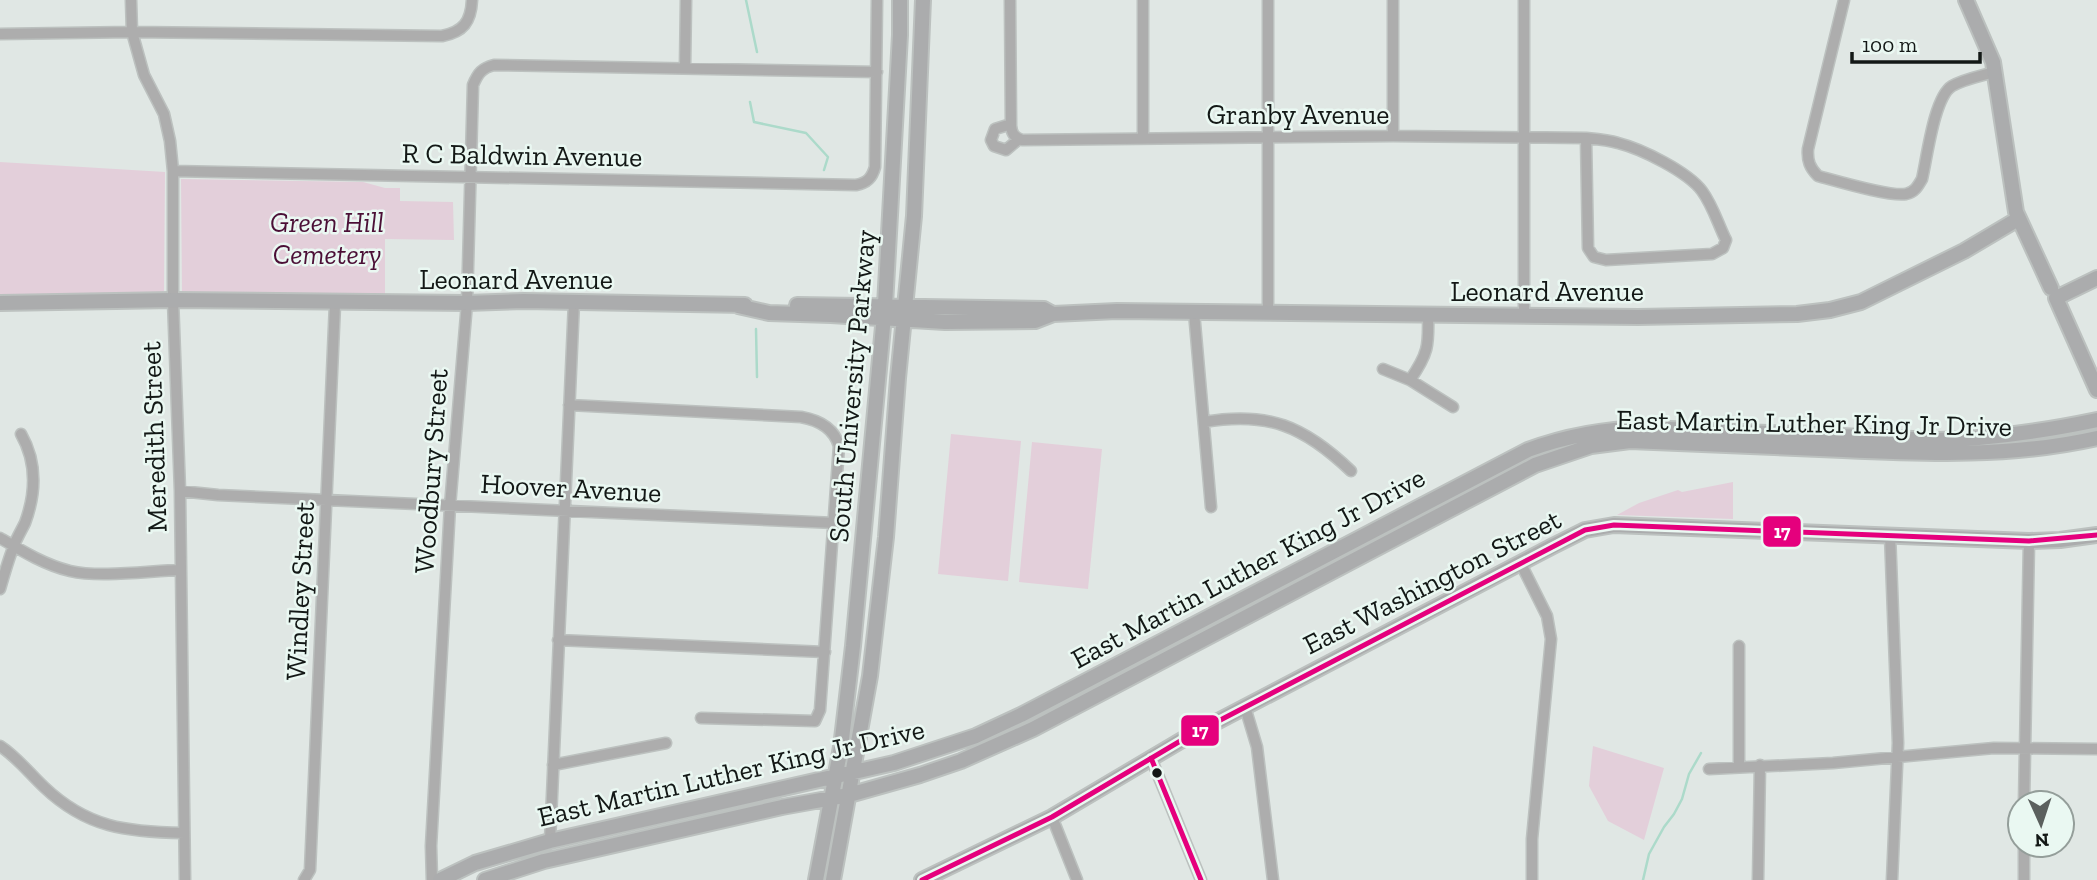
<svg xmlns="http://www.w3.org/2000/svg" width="2097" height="880" font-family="'Zilla Slab',serif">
  <rect width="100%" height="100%" fill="#e0e7e4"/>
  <path fill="#e3cfda" d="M 0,162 L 165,172 L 164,291 L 161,293 L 0,296 Z
    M 181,179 L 363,182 L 385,188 L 400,188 L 400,201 L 453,202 L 454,240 L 385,239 L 385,296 L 182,294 Z
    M 951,434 L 1021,441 L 1008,581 L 938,574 Z
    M 1032,442 L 1102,449 L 1088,589 L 1019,582 Z
    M 1733,482 L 1733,519 L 1617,515 L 1639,503 L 1678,490 L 1682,492 Z
    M 1593,746 L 1664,768 L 1644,840 L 1608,821 L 1589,786 Z"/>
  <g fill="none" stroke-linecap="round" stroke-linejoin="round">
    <path stroke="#acdaca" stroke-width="2.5" d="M 746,0 L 757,52
      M 750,102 L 754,122 L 806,133 L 828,157 L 824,170
      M 756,329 L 757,377
      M 1643,880 L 1649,854 L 1664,827 L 1674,814 L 1682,799 L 1689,774 L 1701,753"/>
    <defs>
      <path id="street" d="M 131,0 L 132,32 L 144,75 L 164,114 L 170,141 L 173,171 L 173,300 L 180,491 L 185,880
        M 1010,0 L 1011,126 C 1012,134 1014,137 1022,140 L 1393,136 L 1586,138 L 1588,248 L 1594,257 L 1606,260 L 1712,254 L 1723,248 L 1726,240 C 1718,224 1713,206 1702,191 C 1688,172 1642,149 1618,143 C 1608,140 1596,139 1586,138
        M 1268,0 L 1268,313
        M 1393,0 L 1393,136
        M 1524,0 L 1524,316
        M 1844,0 L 1808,149 C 1807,161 1810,168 1818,176 C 1837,181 1890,197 1906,194 C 1915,192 1918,186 1922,179 C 1927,158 1934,97 1952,86 C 1964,79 1981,76 1994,72
        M 0,34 L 132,32 L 442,36 C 463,32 471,22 472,0
        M 685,68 L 686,0
        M 1011,124 L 995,129 L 991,140 L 994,146 L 1006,150 L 1019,139
        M 1143,138 L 1143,0
        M 173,171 L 856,185 C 867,183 872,178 875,167 L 877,0
        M 1194,312 L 1211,507
        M 1383,369 L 1410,380 L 1453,407
        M 1410,380 C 1428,354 1429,346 1428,315
        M 569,405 L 801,417 C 818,420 834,428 839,446 L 820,710 L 815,721 L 701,718
        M 1204,422 C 1268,411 1304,426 1351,471
        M 180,491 L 218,495 L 835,523
        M 1890,535 L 1898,743 L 1892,880
        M 0,538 C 22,551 45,565 70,571 C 100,578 148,571 180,570
        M 1521,564 L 1547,616 L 1551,639 L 1532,839 L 1532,880
        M 0,589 C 4,575 8,561 13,548 C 16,539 21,531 25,523 C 36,493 37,462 21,434
        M 558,640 L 825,652
        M 1245,707 L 1257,747 L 1273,880
        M 0,746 C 17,757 29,773 44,787 C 87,828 127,832 184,833
        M 1151,758 L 1201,880
        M 553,765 L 666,743
        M 1739,767 L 1739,646
        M 1709,769 L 1833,763 L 1994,748 L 2097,749
        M 2024,803 L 2029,541
        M 1052,817 L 1077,880
        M 550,841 L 574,302
        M 304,880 L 310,870 L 335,304
        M 432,880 L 431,846 L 450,506 L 467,303 L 473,85 C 478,73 482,68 494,65 L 877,72
        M 1758,880 L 1760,765
        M 2024,880 L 2024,845"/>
      <path id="secondary" d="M 1966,0 L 1993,62 L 2016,212 L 2051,288
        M 2097,278 L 2056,298 L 2097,390
        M 0,303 L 173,300 L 467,303 L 524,301 L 745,305
        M 797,305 L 1044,309 L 1053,314
        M 738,306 L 769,313 L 831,315 L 945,322 L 1035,321 L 1053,314 L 1117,311 L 1638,317 L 1797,314 L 1830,310 L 1861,302 L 1964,251 L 2018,219
        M 440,880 L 475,863 L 550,841 L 894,763 L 976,736 L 1021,715 L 1528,450 C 1566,436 1604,429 1645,428 L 1937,440 C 1991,439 2044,431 2097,420
        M 485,880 L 544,861 L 782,807 L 849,795 L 920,775 L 961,761 L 1033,729 L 1535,465 L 1591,446 L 1630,441 C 1701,444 1772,447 1843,450 C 1928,454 2013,457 2097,438
        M 816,880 L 841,747 L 853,646 L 885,305 L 900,35 L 900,0
        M 833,880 L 870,676 L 886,537 L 898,378 L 914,216 L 923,0
        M 922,880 L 1052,817 L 1182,740 L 1553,546 L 1585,530 L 1614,525 L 2029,541 L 2060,540 L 2097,535"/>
    </defs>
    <use href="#street" stroke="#bcc1bf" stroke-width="13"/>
    <use href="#secondary" stroke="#bcc1bf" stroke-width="18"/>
    <use href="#street" stroke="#adadad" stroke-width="10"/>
    <use href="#secondary" stroke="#abacad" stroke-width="14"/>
    <defs>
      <path id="bus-1" d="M 1151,758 L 1201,880
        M 922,880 L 1052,817 L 1182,740 L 1585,530 L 1614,525 L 2029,541 L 2097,535"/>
    </defs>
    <use href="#bus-1" stroke="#eaf8f2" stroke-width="10"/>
    <use href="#bus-1" stroke="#e5007d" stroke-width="5"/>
  </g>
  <circle fill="#131816" stroke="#eaf8f2" stroke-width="2.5" cx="1157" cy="773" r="6"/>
  <g text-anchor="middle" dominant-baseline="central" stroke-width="5" stroke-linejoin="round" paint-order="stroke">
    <g font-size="28" fill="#131816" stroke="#eaf8f2">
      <text x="1298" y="114">Granby Avenue</text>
      <text transform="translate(522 155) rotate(1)">R C Baldwin Avenue</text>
      <text x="516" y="279">Leonard Avenue</text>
      <text x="1547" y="291">Leonard Avenue</text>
      <text transform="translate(852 386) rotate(-85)">South University Parkway</text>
      <text transform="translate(1814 423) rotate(1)">East Martin Luther King Jr Drive</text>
      <text transform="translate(154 437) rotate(-92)">Meredith Street</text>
      <text transform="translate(431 471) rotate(-86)">Woodbury Street</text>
      <text transform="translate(571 488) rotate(3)">Hoover Avenue</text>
      <text transform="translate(1248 568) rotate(-28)">East Martin Luther King Jr Drive</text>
      <text transform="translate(1432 582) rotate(-27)">East Washington Street</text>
      <text transform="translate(300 591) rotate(-87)">Windley Street</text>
      <text transform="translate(731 773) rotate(-13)">East Martin Luther King Jr Drive</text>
    </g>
    <g font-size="28" font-style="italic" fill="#4b0f36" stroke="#eaf8f2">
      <text x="327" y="222">Green Hill<tspan x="327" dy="32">Cemetery</tspan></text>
    </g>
  </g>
  <g stroke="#eaf8f2" stroke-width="2.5">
    <rect x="1762" y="515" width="40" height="33" rx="7" fill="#e5007d"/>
    <rect x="1180" y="714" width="40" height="33" rx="7" fill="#e5007d"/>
  </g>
  <g font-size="19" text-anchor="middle" font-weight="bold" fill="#fff">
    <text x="1782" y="538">17</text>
    <text x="1200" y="737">17</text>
  </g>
  <g transform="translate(2041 824) rotate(177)"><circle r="33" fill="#eaf8f2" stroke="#949e9a" stroke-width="2"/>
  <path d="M0-5L12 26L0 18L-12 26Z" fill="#5b605e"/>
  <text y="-10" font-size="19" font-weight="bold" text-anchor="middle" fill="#131816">N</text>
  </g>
  <path d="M1852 52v10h128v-10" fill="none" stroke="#131816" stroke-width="3.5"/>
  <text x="1862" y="52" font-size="21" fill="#131816" stroke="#eaf8f2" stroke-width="5" paint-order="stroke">100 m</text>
</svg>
